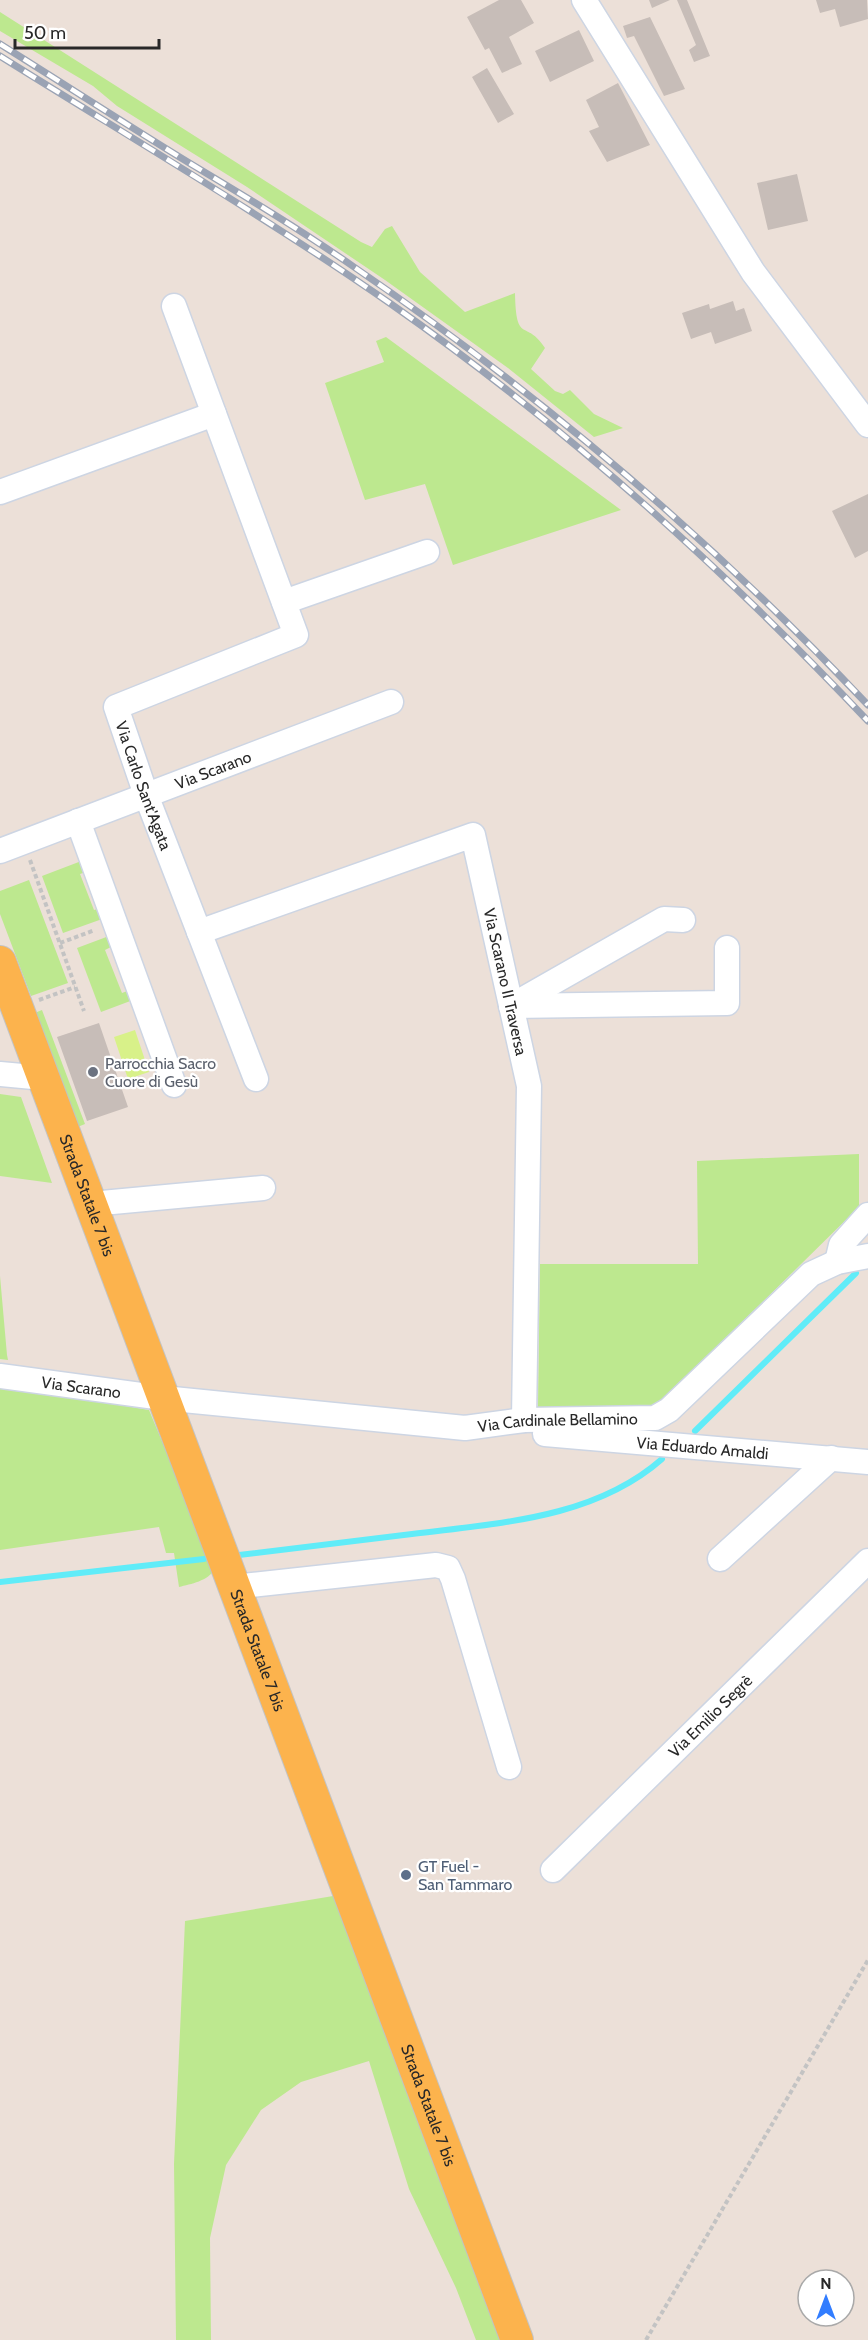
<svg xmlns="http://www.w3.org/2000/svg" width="868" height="2340" font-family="Cabin,sans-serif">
  <rect width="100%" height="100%" fill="#ece0d8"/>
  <path fill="#bde88f" d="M 0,12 L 361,242 L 372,247 L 385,229 L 392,226 L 420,272 L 465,312 L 515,293 C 516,346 526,318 545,348 L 531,369 L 555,391 L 563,394 L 570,390 L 594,414 L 623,428 L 594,437 L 508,368 L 385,280 L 247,187 L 117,106 L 93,86 L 0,31 Z
    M 386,337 L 621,510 L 453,565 L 425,484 L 365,500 L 325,383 L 384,362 L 376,341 Z
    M 84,860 L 89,871 L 80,874 L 94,910 L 101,908 L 105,918 L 63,933 L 42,876 Z
    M 29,880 L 68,983 L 31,996 L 0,914 L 0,891 Z
    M 109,936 L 113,946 L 105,950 L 122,993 L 130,990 L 133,1000 L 101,1012 L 77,948 Z
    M 42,1010 L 85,1124 L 75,1128 L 32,1014 Z
    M 0,1094 L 21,1097 L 52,1183 L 0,1176 Z
    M 859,1154 L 859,1207 L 660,1403 L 644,1407 L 538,1407 L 540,1264 L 698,1264 L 697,1161 Z
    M 0,1276 L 7,1355 L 8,1360 L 0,1359 Z
    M 4,1385 L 149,1410 L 215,1569 C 208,1581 191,1584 179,1587 L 174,1553 L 166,1553 L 159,1527 L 0,1550 L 0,1386 Z
    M 333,1896 L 363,1964 L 504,2340 L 476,2340 L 456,2288 L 409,2189 L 369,2061 L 301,2082 L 261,2110 L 226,2165 L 210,2238 L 211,2340 L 176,2340 L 174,2164 L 185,1921 Z"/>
  <path fill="#d8f189" d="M 135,1030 L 149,1072 L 128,1079 L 114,1037 Z"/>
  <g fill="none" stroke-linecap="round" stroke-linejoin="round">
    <path stroke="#60ecf8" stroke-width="6" d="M 695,1431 L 856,1273
      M 239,1555 C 297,1548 355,1541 412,1534 C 498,1523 594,1519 662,1459
      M 0,1582 L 204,1559"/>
  </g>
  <path fill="#c7bdb8" d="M 499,0 L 521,0 L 534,23 L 509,37 L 522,64 L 502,73 L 489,48 L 485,50 L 467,17 Z
    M 649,0 L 670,0 L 652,8 Z
    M 677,0 L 687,0 L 710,56 L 694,62 L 689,50 L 696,45 Z
    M 816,0 L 867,0 L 868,19 L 840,27 L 835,9 L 820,13 Z
    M 650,17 L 685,89 L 664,96 L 634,36 L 627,38 L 623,26 Z
    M 579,30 L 594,61 L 550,82 L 535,51 Z
    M 487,68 L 514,114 L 498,123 L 472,77 Z
    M 618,83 L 650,145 L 607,162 L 589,131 L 599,127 L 586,100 Z
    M 797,174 L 808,221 L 768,230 L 757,183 Z
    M 733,301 L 736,311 L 744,308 L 752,331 L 715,344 L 711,332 L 691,339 L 682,313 L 709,304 L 710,309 Z
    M 868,494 L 868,551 L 855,558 L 832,511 Z
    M 99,1023 L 128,1107 L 87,1121 L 57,1037 Z"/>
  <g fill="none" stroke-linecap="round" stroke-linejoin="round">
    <defs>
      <g id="minor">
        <path d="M 584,0 L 753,272 L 868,425"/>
        <path id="s1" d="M 174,306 L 296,635 L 116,707 L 146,795 L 256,1079"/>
        <path d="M 0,492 L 214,414"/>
        <path d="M 284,602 L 427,552"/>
        <path d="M 78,821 L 174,1085"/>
        <path id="s2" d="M 0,851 L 391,702"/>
        <path id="s3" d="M 199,932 L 473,835 L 529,1086 L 524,1420"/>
        <path d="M 513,1005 L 664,919 L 683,920"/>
        <path d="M 511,1006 L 727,1003 L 727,948"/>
        <path d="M 0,1074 L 44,1078"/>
        <path d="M 91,1204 L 263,1188"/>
        <path d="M 837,1262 L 841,1245 L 868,1215"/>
        <path id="s4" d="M 0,1376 L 163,1398 L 465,1428 L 524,1420 L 655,1418 L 669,1410 L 811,1274 L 837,1262 L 868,1256"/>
        <path id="s5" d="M 545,1434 L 868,1462"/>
        <path d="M 720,1559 L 831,1458"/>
        <path d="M 233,1587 L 436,1565 L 448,1568 L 453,1579 L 509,1767"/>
        <path id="s6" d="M 553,1870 L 868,1561"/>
      </g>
      <g id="major">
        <path id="s7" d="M 0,962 L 517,2340"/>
      </g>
    </defs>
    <use href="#minor" stroke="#cdd5e3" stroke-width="27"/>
    <use href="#major" stroke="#c3c3c3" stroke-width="34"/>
    <path stroke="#c3c3c3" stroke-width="4" stroke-dasharray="4.5 3" stroke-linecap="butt" d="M 30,860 L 84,1011
      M 60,943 L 95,930
      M 39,1000 L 75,987
      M 646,2340 L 868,1960"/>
    <use href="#minor" stroke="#fff" stroke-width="24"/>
    <use href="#major" stroke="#fcb34d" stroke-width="32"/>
    <defs>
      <path id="rail" d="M 0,44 C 64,84 127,125 191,164 C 246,197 301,230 354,267 C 540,394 713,541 868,705
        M 0,56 C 131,138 264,216 391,304 C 564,425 723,568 868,721"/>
    </defs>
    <use href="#rail" stroke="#9aa3b4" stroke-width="7"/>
    <use href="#rail" stroke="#fff" stroke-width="4.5" stroke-dasharray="14" stroke-linecap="butt"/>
  </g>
  <circle fill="#6b7280" stroke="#fff" stroke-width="2" cx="93" cy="1072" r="6"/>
  <circle fill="#5c6f8a" stroke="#fff" stroke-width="2" cx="406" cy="1875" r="6"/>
  <g text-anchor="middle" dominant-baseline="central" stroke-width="4.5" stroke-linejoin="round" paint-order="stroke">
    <g font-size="16" fill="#282828" stroke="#fff">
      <text stroke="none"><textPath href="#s2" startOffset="228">Via Scarano</textPath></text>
      <text stroke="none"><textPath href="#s1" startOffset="628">Via Carlo Sant'Agata</textPath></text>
      <text stroke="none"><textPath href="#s3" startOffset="441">Via Scarano II Traversa</textPath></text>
      <text stroke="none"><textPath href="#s7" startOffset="249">Strada Statale 7 bis</textPath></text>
      <text stroke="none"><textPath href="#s4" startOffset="82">Via Scarano</textPath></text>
      <text stroke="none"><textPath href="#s4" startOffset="561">Via Cardinale Bellamino</textPath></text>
      <text stroke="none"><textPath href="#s5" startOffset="158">Via Eduardo Amaldi</textPath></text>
      <text stroke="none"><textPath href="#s7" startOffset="735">Strada Statale 7 bis</textPath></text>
      <text stroke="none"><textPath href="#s6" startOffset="220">Via Emilio Segrè</textPath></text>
      <text stroke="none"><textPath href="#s7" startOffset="1221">Strada Statale 7 bis</textPath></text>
    </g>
    <g font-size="16" fill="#5b616d" stroke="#fff" text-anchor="start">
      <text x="105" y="1063">Parrocchia Sacro<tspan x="105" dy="18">Cuore di Gesù</tspan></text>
    </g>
    <g font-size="16" fill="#4e5e75" stroke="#fff" text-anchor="start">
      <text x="418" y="1866">GT Fuel -<tspan x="418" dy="18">San Tammaro</tspan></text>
    </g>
  </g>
  <g transform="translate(826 2298)"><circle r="28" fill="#ffffff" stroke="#a9a9a9" stroke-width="1.5"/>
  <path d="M0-4.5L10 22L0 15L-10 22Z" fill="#327dff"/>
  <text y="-9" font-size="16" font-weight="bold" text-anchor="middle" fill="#282828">N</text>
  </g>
  <path d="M15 39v9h144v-9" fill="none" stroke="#282828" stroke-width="3"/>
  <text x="24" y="39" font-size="18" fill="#282828" stroke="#ffffff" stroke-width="4.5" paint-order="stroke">50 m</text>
</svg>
